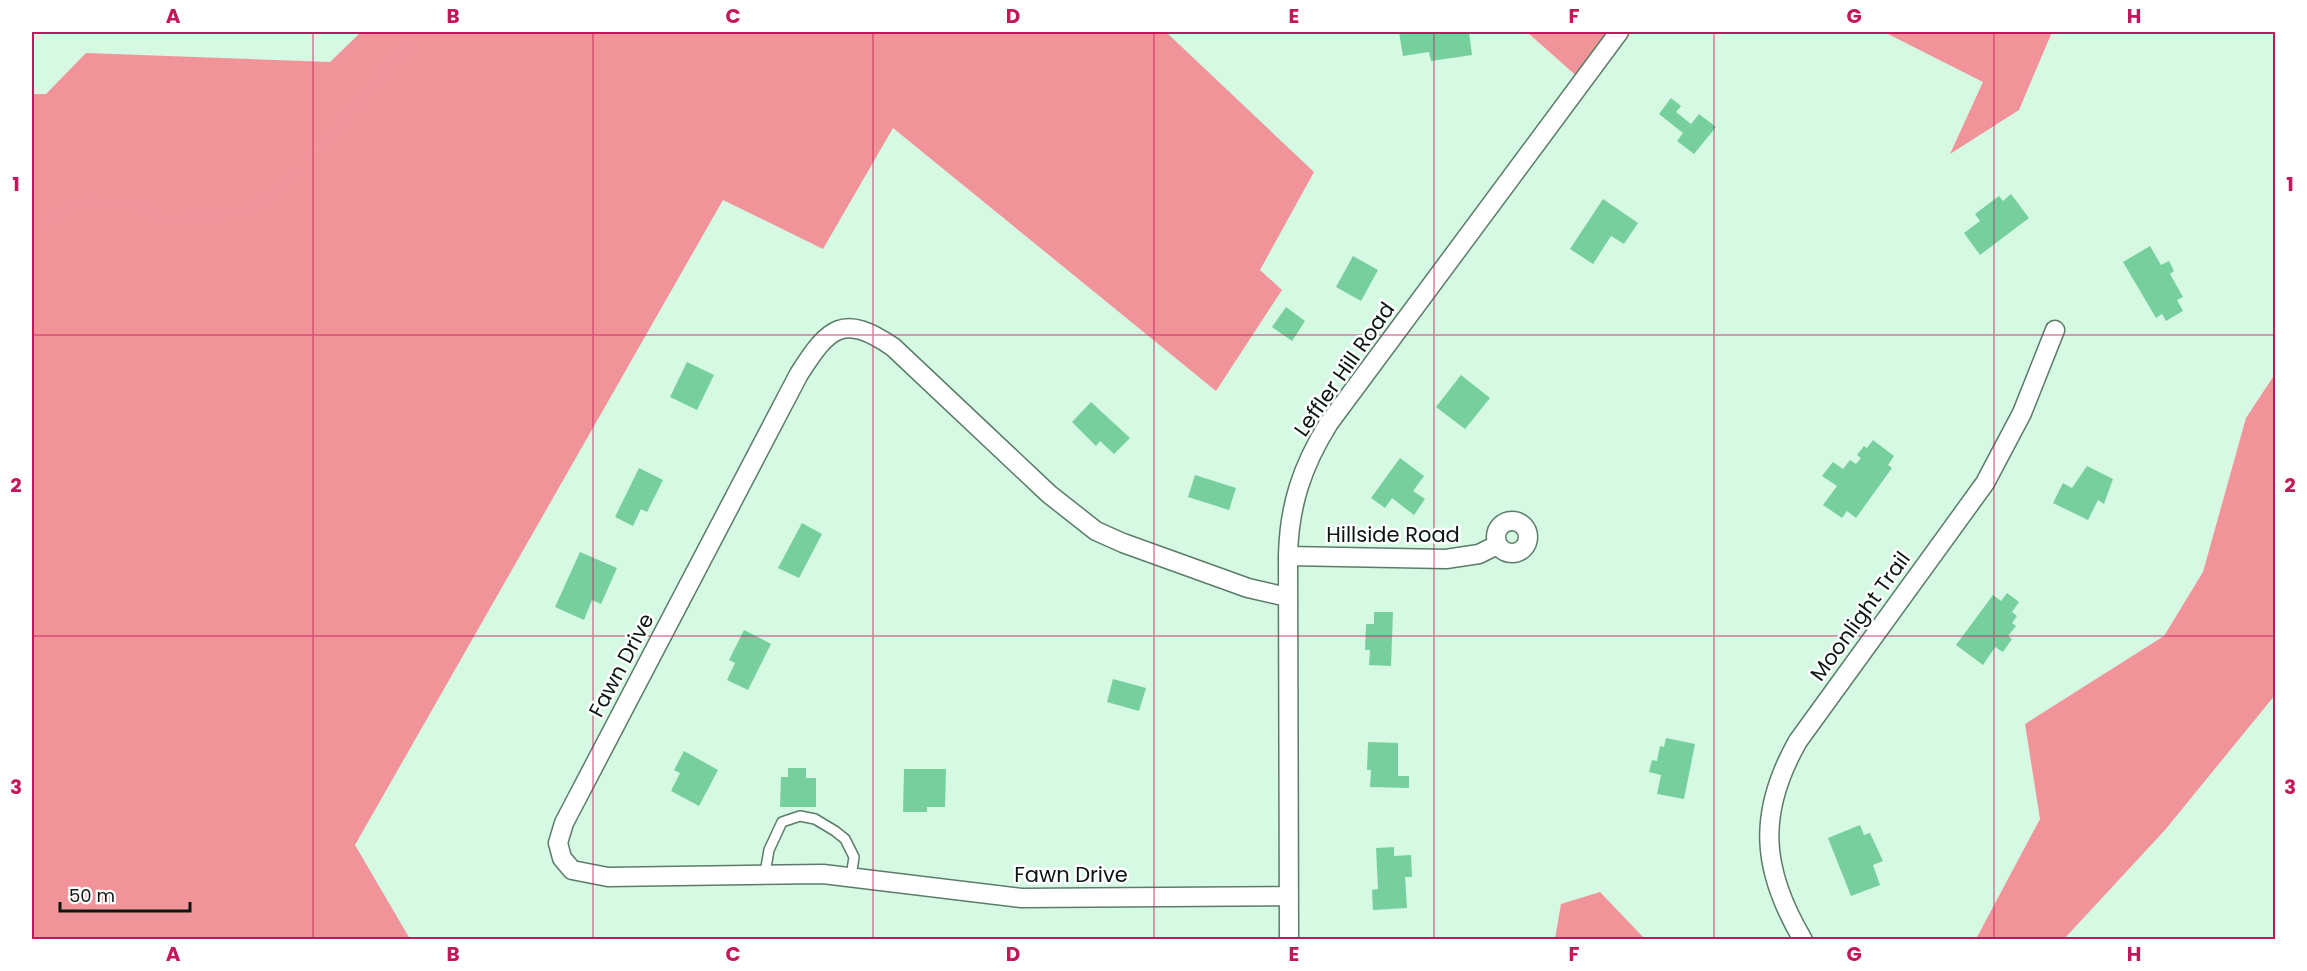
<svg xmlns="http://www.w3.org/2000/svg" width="2307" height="971" font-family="Poppins,sans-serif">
  <rect width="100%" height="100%" fill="#d5f9e2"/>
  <path fill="#f0949a" d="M 361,32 L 1166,32 L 1314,172 L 1260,270 L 1282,290 L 1216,391 L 893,128 L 823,249 L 723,200 L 355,845 L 410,939 L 32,939 L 32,94 L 46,94 L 86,53 L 330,62 Z
    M 1527,32 L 1619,32 L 1581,80 Z
    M 1884,32 L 2052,32 L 2019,110 L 1950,154 L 1983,82 Z
    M 2275,374 L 2275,695 L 2165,830 L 2064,939 L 1976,939 L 2040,819 L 2025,724 L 2164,636 L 2203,572 L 2246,418 Z
    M 1600,892 L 1645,939 L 1555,939 L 1561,904 Z"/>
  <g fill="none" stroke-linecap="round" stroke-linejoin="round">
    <path stroke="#f1959b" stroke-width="5" d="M 32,232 L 76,202 L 136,204 L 163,221 L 252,210 L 286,182 L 326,141 L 408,45 L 415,32"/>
  </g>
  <path fill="#77cf9e" d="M 1399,32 L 1469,32 L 1472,55 L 1431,61 L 1429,52 L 1403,56 Z
    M 1671,98 L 1681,106 L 1676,112 L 1691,124 L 1699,114 L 1716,127 L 1694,154 L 1677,141 L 1683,133 L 1659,114 Z
    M 2011,194 L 2029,218 L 1980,255 L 1964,233 L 1980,221 L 1975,214 L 1999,196 L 2003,201 Z
    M 1603,199 L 1638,223 L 1624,244 L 1611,236 L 1593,264 L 1570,249 Z
    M 2150,246 L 2161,265 L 2169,261 L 2174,271 L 2170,274 L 2183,297 L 2177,300 L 2183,311 L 2166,321 L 2162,314 L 2156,318 L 2123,262 Z
    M 1353,256 L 1378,270 L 1361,301 L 1336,287 Z
    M 1286,307 L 1305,321 L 1292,341 L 1272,327 Z
    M 687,362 L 714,375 L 697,410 L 670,397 Z
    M 1461,375 L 1490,398 L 1465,429 L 1436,407 Z
    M 1091,402 L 1130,438 L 1114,454 L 1100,441 L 1096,446 L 1072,422 Z
    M 1873,440 L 1894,456 L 1888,465 L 1892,468 L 1856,518 L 1847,511 L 1842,518 L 1823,505 L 1837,486 L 1822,476 L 1833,462 L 1843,469 L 1850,460 L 1856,464 L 1861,458 L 1857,455 L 1864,446 L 1867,448 Z
    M 1400,458 L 1424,476 L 1413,491 L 1425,499 L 1414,515 L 1392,498 L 1385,508 L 1371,498 Z
    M 2087,466 L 2113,479 L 2104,504 L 2098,500 L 2088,520 L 2053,503 L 2063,483 L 2072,488 Z
    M 639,468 L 663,480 L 647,512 L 641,509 L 633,526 L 615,517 Z
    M 1195,475 L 1236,488 L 1229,510 L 1188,497 Z
    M 802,523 L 822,534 L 799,578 L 778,568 Z
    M 580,552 L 617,568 L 601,604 L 592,600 L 584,620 L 555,607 Z
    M 2007,593 L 2019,602 L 2012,612 L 2017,616 L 2012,623 L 2016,626 L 2008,636 L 2012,639 L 2003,652 L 1995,647 L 1983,665 L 1956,645 L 1993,595 L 2001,601 Z
    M 1374,612 L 1393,612 L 1391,666 L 1369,665 L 1370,650 L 1365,650 L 1366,624 L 1374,624 Z
    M 744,630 L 771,644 L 748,690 L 727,680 L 735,663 L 729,660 Z
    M 1113,679 L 1146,688 L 1139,711 L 1107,702 Z
    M 1666,738 L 1695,744 L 1684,799 L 1657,794 L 1661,775 L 1649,772 L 1652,760 L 1657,761 L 1660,746 L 1664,747 Z
    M 1368,742 L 1398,743 L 1398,776 L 1409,776 L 1409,788 L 1370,787 L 1371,770 L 1367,770 Z
    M 684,751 L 718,770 L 699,806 L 671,791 L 680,773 L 674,770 Z
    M 788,768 L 806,768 L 806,778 L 816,778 L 816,807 L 780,807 L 781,777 L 788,777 Z
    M 904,769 L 946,769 L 945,807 L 927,807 L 927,812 L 903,812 Z
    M 1860,825 L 1864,835 L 1870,833 L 1883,861 L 1873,865 L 1880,885 L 1851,896 L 1828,838 Z
    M 1394,847 L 1394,856 L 1411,855 L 1412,877 L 1405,877 L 1407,908 L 1373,910 L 1372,890 L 1378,889 L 1376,848 Z"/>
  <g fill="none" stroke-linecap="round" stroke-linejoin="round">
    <defs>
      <path id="service" d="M 765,873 L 769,850 L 782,822 L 800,816 L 815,819 L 835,831 L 845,839 L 854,857 L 851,877"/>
      <path id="minor" d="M1496 537a16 16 0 1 1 32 0a16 16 0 1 1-32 0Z
        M 1288,556 L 1446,559 L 1479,554 L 1497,545
        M 1287,597 L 1248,588 L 1123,543 L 1096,531 L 1049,494 L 893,347 C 843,313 829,327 799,374 L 564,823 L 558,843 L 562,858 L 572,870 L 608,877 L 823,874 L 1021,898 L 1289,896
        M 1289,940 L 1288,556 C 1289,506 1302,466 1329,423 L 1619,32
        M 1803,940 C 1761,869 1757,813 1798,741 L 1985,483 L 2022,413 L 2055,330"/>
    </defs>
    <use href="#service" stroke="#5b7c68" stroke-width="12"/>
    <use href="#minor" stroke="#5b7c68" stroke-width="21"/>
    <use href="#service" stroke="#fff" stroke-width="9"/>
    <use href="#minor" stroke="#fff" stroke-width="18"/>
  </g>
  <path fill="none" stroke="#c2185b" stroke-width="1.5" stroke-opacity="0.55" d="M 313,32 L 313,940M 593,32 L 593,940M 873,32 L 873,940M 1154,32 L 1154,940M 1434,32 L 1434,940M 1714,32 L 1714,940M 1994,32 L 1994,940M 32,335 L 2276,335M 32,636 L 2276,636"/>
  <g text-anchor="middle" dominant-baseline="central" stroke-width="5" stroke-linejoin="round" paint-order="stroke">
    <g font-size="21" fill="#0a160f" stroke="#fff">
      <text transform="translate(1344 369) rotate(-55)">Leffler Hill Road</text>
      <text x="1393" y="534">Hillside Road</text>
      <text transform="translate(1860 616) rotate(-54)">Moonlight Trail</text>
      <text transform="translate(621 665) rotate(-62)">Fawn Drive</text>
      <text x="1071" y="874">Fawn Drive</text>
    </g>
  </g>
  <rect width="2307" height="971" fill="none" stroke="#ffffff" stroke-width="66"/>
  <path d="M60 902v9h130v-9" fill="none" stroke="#0a160f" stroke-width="3"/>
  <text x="69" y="902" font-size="18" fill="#0a160f" stroke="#ffffff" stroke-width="4.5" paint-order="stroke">50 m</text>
  <rect x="33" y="33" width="2241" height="905" fill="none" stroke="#c2185b" stroke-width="2"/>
  <g font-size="20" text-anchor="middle" font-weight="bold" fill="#c2185b">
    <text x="173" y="23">A</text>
    <text x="453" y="23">B</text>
    <text x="733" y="23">C</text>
    <text x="1013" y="23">D</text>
    <text x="1294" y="23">E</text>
    <text x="1574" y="23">F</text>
    <text x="1854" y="23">G</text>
    <text x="2134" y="23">H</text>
    <text x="16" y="191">1</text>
    <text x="2290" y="191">1</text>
    <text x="16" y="492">2</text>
    <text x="2290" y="492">2</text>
    <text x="16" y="794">3</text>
    <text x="2290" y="794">3</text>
    <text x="173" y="961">A</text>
    <text x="453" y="961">B</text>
    <text x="733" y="961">C</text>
    <text x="1013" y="961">D</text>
    <text x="1294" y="961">E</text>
    <text x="1574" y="961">F</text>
    <text x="1854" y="961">G</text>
    <text x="2134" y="961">H</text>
  </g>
</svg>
